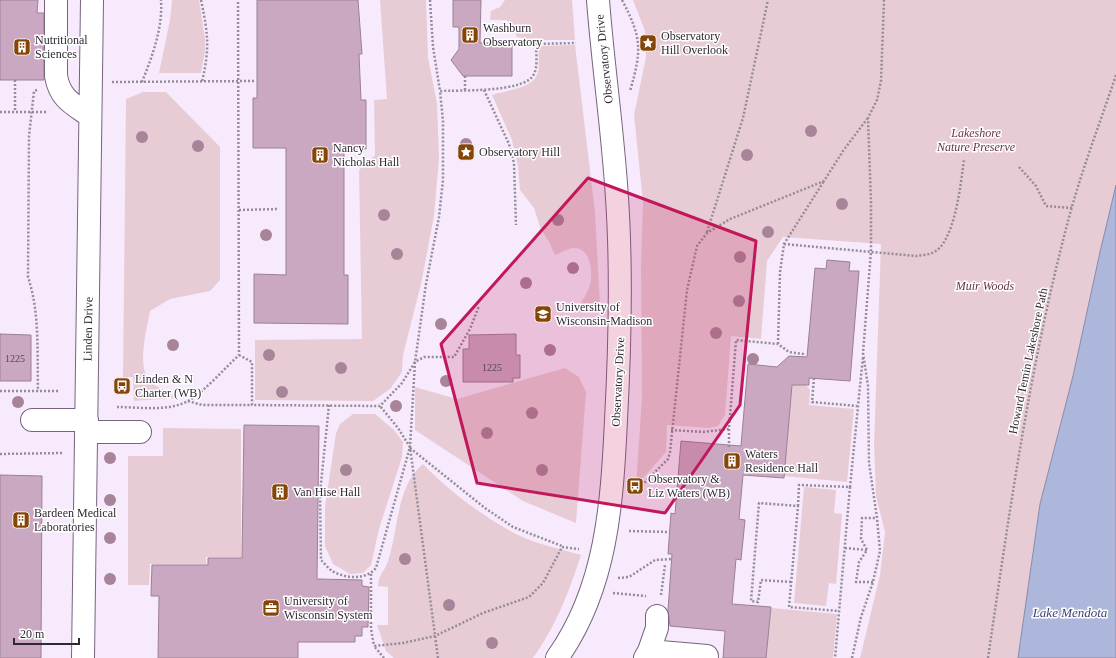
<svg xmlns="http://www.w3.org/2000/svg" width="1116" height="658" font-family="'Times New Roman',serif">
  <rect width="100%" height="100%" fill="#f6eafc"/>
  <path fill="#e8ccd5" d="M 172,0 L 199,0 L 205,39 L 205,52 L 201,73 L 159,73 L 170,20 Z
    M 380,0 L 426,0 L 428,58 L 437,103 L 439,158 L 434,216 L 421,284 L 403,355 L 402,372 L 390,389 L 373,401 L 255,400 L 255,340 L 362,339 L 359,170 L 375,155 L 374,100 L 387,99 Z
    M 505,0 L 572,0 L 575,40 L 534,40 L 517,37 L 511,24 L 506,20 L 490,20 L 491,11 L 500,7 Z
    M 633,0 L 1116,0 L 1116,185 L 1100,252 L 1073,376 L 1040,504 L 1018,658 L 860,658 L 880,575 L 885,532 L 876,496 L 874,445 L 881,244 L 783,237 L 767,261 L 761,339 L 731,336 L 725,415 L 718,426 L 709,428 L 667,425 L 666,452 L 636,486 L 642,398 L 641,265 L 643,202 L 634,115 L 646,57 L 645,31 Z
    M 575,45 L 595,212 L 600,306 L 592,308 L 580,305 C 583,299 588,292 590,285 C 593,272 591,247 573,248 C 567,249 560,253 555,255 L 549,242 L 540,227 L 534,208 L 520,190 L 518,166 L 512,140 L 492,95 C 506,90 534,89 538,72 C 540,64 537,55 540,47 L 542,46 Z
    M 143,92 L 166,92 L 220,147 L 220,280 L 210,291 L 170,299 L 150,311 C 147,329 135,370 152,383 C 159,389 168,390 175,398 L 134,401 L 133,377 L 123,377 L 126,99 Z
    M 565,368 L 579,377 L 586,392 L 576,523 L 523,501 L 415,430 L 415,387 L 457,399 Z
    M 792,383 L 806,385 L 810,390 L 809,405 L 854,409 L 847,482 L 784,476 Z
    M 353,414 L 375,414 L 394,430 L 403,442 L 402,457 L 379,529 L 371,565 L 363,573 L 350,574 L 333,564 L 325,546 L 325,507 L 336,433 L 340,424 Z
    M 163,428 L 241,429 L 241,557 L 206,557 L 206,564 L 150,564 L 149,585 L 128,585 L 128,456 L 163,456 Z
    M 423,464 C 449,491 482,516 516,534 C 536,544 560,549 581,555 C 569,592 556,626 533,658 L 394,658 L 386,651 L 377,625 L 388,625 L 388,587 L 378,586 C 379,574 383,573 387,564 C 399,532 395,487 423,464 Z
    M 804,487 L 836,490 L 834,513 L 842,514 L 836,584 L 829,583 L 826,606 L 794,603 Z
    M 771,608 L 837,614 L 833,658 L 766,658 Z"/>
  <path fill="#adb6db" stroke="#888ba9" d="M 1116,185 L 1116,658 L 1018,658 L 1040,504 L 1073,376 L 1100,252 Z"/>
  <path fill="#caa8c1" stroke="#9b8094" d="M 0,0 L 38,0 L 37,13 L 44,13 L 44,80 L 0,80 Z
    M 257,0 L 358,0 L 362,54 L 359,54 L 361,100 L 366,100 L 366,149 L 344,149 L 344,275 L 348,275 L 348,324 L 254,323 L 254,274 L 286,275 L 286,148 L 253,148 L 253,98 L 257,98 Z
    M 453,0 L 481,0 L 480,43 L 512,43 L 512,76 L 463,76 L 451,60 L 459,49 L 459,27 L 453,27 Z
    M 827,260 L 850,262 L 849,271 L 859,271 L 850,381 L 809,378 L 809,385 L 792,385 L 784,478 L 743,475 L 739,519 L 745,520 L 741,560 L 736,559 L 732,604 L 771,607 L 766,658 L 723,658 L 725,631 L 670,626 L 668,610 L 672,554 L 668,554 L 671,513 L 675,514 L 681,441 L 741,446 L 748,364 L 777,367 L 789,356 L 807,357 L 815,268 L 826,269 Z
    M 0,334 L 31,335 L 31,381 L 0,381 Z
    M 516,334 L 516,355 L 520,355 L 520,378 L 513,378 L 513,382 L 463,382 L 463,349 L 469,349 L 469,335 Z
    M 244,425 L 319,426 L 317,579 L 362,580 L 362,586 L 369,587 L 368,627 L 362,627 L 362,636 L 355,636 L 355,642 L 298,642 L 298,658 L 158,658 L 159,596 L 151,596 L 152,565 L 208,565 L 208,558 L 242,558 Z
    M 0,475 L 42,476 L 41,658 L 0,658 Z"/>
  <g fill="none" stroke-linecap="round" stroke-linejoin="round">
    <defs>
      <path id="minor" d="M 56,0 L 56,76 C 60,99 73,104 90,116
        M 32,420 L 87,420
        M 86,432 L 140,432
        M 649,651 L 657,628 L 657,616
        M 83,658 L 92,0
        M 557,658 C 607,588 612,503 616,420 C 620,346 622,272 617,198 C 613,132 603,66 598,0
        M 645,658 L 649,651 L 707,656"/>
    </defs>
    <use href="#minor" stroke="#76647e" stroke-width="24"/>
    <path stroke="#958b99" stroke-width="2.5" stroke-dasharray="2 2" stroke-linecap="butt" d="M 201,0 C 208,34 210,47 202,82
      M 430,0 L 433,47 L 440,91
      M 622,0 C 642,38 642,50 630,91
      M 15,80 L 15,112
      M 112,82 L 256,81
      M 142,82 C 152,57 163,28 161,0
      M 37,90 L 34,91 L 29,136 L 28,277 C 40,313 37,353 38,391
      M 465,90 L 465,76
      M 484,90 L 509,144 L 514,163 L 516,225
      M 0,112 L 48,112
      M 1019,167 L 1036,186 L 1046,206 L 1072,208
      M 239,210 L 279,209
      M 707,232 L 743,118 L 768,0
      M 784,244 L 916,256 C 921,255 927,255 932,253 C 955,245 961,181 964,160
      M 778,344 L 780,272 L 784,244 L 824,181
      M 239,355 L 252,362 L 252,405 L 380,406 L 402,383 L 415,362 L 426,284 L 439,217 L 443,180 L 443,121 L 440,91 C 458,90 526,93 534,74 C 538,66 536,53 536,44 L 576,43
      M 814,378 L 812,402 L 857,406
      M 0,391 L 60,391
      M 188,401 L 202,405 L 252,405
      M 329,405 L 320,493 L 321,560 C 324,563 328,568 332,571 C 346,579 366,580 376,568 L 410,447 L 398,428 L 380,406
      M 117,407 C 139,407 168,412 188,401 C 204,392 225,368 239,355 L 238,0
      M 671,430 L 703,432 L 729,429
      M 729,447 L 729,429 L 736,340 L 778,344 L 789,352 L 803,354 L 803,357
      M 410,448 L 485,508 L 513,527 L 562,546
      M 0,454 L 62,453
      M 850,487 L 863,356
      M 633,494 L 668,459 L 670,452 L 687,290 L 697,246 L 707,233 L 730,219 L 824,181 L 843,151 L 867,119
      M 798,506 L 799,485 L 850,487 L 835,658
      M 629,531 L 670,532
      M 845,548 L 867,550
      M 371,574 L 371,629 L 374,646
      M 618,578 L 629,577 L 655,560 L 672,559
      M 791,582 L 761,580 L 758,602 L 751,601 L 759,503 L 798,506 L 789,607 L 839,611
      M 873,582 L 856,582 L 859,562 L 867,550 L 861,539 L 862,518 L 877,518
      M 613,593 L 646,596
      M 661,595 L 665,565
      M 384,658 L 374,646 L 403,643 L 435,636 L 483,613 L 529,597 L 543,583 L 562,547 L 579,549
      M 438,658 L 410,447 L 415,362 L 424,357 L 454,357 L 470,329 L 479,306
      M 852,658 L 861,617 L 873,582 L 880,551 L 877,518 L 869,463 L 868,386 L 863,353 L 871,251 L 871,202 L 868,118 L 877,100 L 881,81 L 884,0
      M 988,658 C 1010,508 1031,357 1071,210 C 1084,164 1101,120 1116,75"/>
    <use href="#minor" stroke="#fff" stroke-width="22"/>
  </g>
  <g fill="#a88499">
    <circle cx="811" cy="131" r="6"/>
    <circle cx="142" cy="137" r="6"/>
    <circle cx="466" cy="144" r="6"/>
    <circle cx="198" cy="146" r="6"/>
    <circle cx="747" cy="155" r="6"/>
    <circle cx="842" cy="204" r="6"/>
    <circle cx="384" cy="215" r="6"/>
    <circle cx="558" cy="220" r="6"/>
    <circle cx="768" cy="232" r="6"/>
    <circle cx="266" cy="235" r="6"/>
    <circle cx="397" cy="254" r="6"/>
    <circle cx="740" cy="257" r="6"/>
    <circle cx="573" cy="268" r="6"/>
    <circle cx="526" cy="283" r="6"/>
    <circle cx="739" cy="301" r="6"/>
    <circle cx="441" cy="324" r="6"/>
    <circle cx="716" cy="333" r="6"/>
    <circle cx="173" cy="345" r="6"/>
    <circle cx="550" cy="350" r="6"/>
    <circle cx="269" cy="355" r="6"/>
    <circle cx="753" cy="359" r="6"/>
    <circle cx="341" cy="368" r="6"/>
    <circle cx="446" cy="381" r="6"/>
    <circle cx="282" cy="392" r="6"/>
    <circle cx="18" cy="402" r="6"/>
    <circle cx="396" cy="406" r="6"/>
    <circle cx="532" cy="413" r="6"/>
    <circle cx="487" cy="433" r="6"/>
    <circle cx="110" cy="458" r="6"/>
    <circle cx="346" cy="470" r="6"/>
    <circle cx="542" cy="470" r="6"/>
    <circle cx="110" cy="500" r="6"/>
    <circle cx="110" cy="538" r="6"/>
    <circle cx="405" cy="559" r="6"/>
    <circle cx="110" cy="579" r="6"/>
    <circle cx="449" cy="605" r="6"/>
    <circle cx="492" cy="643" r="6"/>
  </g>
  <path fill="#c2185b" fill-opacity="0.2" stroke="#c2185b" stroke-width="3" stroke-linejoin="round" d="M 588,178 L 756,241 L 740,405 L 665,513 L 477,483 L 441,344 Z"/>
  <defs>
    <symbol id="building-square" viewBox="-11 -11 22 22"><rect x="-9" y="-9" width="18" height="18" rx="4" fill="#844507" stroke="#fff"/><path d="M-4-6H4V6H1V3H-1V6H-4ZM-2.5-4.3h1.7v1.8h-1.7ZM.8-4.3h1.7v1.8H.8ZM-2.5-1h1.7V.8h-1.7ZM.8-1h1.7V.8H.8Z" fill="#fff"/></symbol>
    <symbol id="sight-square" viewBox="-11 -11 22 22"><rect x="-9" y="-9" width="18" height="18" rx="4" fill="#844507" stroke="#fff"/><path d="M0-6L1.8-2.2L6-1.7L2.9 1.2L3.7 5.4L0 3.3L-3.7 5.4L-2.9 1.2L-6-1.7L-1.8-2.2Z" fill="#fff"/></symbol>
    <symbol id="university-square" viewBox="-11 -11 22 22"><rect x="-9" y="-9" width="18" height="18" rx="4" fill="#844507" stroke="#fff"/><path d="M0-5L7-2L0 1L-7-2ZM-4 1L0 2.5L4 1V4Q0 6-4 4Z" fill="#fff"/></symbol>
    <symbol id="bus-square" viewBox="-11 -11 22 22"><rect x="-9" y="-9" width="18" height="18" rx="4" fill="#844507" stroke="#fff"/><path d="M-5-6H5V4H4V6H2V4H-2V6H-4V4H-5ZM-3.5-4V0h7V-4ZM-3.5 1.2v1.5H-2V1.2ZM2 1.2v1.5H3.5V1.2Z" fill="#fff"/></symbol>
    <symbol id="office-square" viewBox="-11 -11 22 22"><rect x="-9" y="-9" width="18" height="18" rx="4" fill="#844507" stroke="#fff"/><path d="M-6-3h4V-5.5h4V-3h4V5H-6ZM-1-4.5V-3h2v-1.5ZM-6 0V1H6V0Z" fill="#fff"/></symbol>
  </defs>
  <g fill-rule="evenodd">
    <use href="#building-square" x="460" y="25" width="20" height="20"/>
    <use href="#sight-square" x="638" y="33" width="20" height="20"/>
    <use href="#building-square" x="12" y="37" width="20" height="20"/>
    <use href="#sight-square" x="456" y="142" width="20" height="20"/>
    <use href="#building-square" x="310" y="145" width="20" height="20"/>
    <use href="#university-square" x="533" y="304" width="20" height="20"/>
    <use href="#bus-square" x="112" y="376" width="20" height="20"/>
    <use href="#building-square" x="722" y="451" width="20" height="20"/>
    <use href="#bus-square" x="625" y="476" width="20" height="20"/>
    <use href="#building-square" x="270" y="482" width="20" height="20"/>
    <use href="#building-square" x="11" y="510" width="20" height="20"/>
    <use href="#office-square" x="261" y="598" width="20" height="20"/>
  </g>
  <g text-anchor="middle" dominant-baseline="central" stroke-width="3" stroke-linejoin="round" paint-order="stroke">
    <g font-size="10" fill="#564856">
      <text x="15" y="358">1225</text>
      <text x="492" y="367">1225</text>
    </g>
    <g font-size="12" fill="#302833" stroke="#fff" text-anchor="start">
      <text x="483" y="28">Washburn<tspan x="483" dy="14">Observatory</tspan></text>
      <text x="661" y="36">Observatory<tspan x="661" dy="14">Hill Overlook</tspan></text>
      <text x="35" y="40">Nutritional<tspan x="35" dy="14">Sciences</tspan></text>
      <text x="333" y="148">Nancy<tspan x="333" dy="14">Nicholas Hall</tspan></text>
      <text x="479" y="152">Observatory Hill</text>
      <text x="556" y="307">University of<tspan x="556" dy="14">Wisconsin-Madison</tspan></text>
      <text x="135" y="379">Linden &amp; N<tspan x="135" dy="14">Charter (WB)</tspan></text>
      <text x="745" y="454">Waters<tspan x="745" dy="14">Residence Hall</tspan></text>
      <text x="648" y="479">Observatory &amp;<tspan x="648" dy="14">Liz Waters (WB)</tspan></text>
      <text x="293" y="492">Van Hise Hall</text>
      <text x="34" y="513">Bardeen Medical<tspan x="34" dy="14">Laboratories</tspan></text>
      <text x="284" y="601">University of<tspan x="284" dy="14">Wisconsin System</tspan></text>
    </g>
    <g font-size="12" fill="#302833" stroke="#fff">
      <text transform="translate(604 59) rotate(-96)">Observatory Drive</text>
      <text transform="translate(88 329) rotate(-89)">Linden Drive</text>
      <text transform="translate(1028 361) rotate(-78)">Howard Temin Lakeshore Path</text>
      <text transform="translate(618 382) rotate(-87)">Observatory Drive</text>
    </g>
    <g font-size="12" font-style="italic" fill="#683148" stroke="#fff">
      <text x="976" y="133">Lakeshore<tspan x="976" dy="14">Nature Preserve</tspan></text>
      <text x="985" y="286">Muir Woods</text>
    </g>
    <g font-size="13" font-style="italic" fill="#3b4475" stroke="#fff">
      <text x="1070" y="612">Lake Mendota</text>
    </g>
  </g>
  <path d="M14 638v6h65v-6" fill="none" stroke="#302833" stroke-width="2"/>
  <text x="20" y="638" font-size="12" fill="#302833" stroke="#ffffff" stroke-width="3" paint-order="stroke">20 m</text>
</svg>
